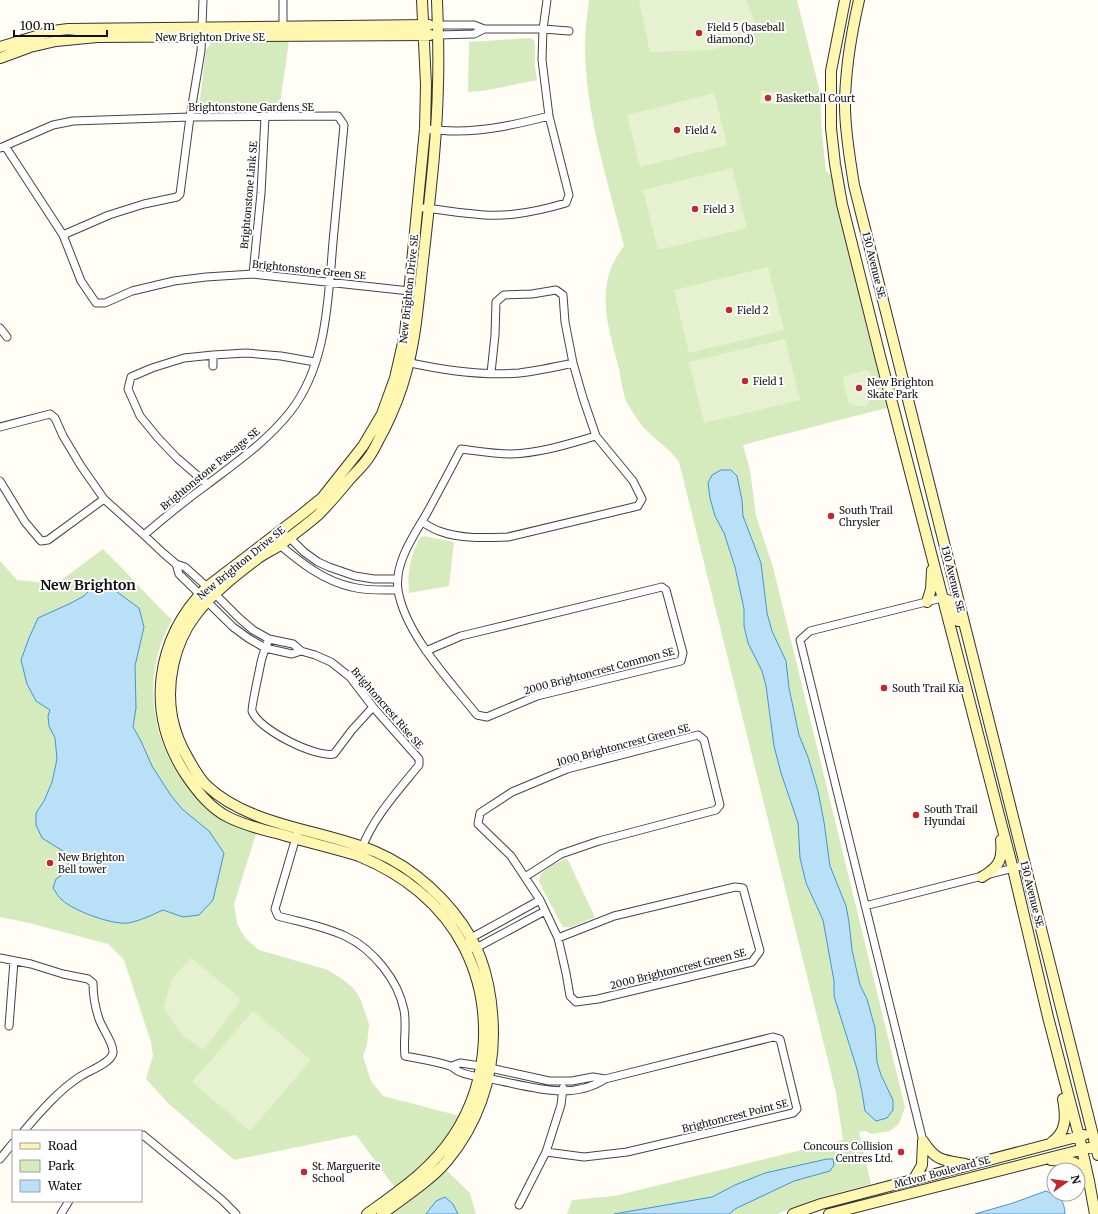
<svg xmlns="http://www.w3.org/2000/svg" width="1098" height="1214" font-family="Merriweather,serif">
  <rect width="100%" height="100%" fill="#fffdf5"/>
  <path fill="#d5ebbd" d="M 589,0 L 797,0 L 820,92 L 822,134 L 826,171 L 831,175 L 834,182 L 855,272 L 861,304 L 871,345 L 876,356 L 890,407 L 743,445 L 750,470 L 756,516 L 773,567 L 905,1107 L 899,1124 L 890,1131 L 872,1134 L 865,1131 L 859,1132 L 871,1184 L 815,1199 L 777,1214 L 567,1214 L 572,1200 L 614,1196 L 843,1140 L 836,1093 L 679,462 C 667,445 648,436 637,419 C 634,414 630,408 627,403 C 622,391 621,377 618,365 C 607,323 594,284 624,246 C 608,181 585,113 585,46 C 585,31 587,15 589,0 Z
    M 530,38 L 534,40 L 535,44 L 535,66 L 537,80 C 514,84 491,91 468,92 L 469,42 Z
    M 289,41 L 279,110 L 203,111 L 199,108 L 206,50 L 212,42 Z
    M 424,536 L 454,542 L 449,586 L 409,593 C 407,572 410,555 421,537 Z
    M 103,549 C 127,572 148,597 172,620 C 144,669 148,729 179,775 C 188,788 198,800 210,808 C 223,817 242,824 257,831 L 234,904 L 237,923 L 241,931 L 246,939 L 259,950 L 328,970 L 345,981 L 353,988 L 360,998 L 369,1024 L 367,1045 L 363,1056 L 371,1081 L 383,1096 L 460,1116 C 441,1148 425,1167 395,1188 L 356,1135 L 234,1160 L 169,1104 L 146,1079 L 153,1056 L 151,1042 L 124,960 L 108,944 L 29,923 L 0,917 L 0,561 L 17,580 L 56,584 Z
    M 567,858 L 595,917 L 571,927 L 563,927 L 560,922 L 539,882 C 539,869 557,863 567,858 Z
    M 444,1168 L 470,1193 L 476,1214 L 390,1214 Z"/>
  <path fill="#e6f2cf" d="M 639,0 L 746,0 L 756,25 L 747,41 L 710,50 L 650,52 Z
    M 761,91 L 775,92 L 775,104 L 760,103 Z
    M 714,93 L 727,145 L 640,167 L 627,115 Z
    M 732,168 L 747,228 L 658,250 L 643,190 Z
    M 768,267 L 784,330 L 689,353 L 674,290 Z
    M 785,339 L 800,400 L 704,423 L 689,362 Z
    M 866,370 L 870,372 L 872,381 L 871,383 L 873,394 L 866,407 L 849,404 L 843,380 L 844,376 Z
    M 191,958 L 239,997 L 239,1003 L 203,1050 L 182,1035 L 164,1008 L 171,980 Z
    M 253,1011 L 311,1060 L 250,1131 L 192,1082 Z"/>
  <path fill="#b9e0f7" stroke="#3f96cf" d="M 721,470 L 731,470 L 737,476 L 742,500 L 743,516 L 761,563 L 767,613 L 772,631 L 786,661 L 789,688 L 799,735 L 808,757 L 818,791 L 824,822 L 830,866 L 846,906 L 849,922 L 852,950 L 860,985 L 867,999 L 875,1028 L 877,1062 L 881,1075 L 893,1100 L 893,1110 L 887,1118 L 876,1121 L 865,1111 L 862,1092 L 857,1069 L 834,996 L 834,981 L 823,920 L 806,883 L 800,858 L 798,823 L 781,773 L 774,746 L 766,686 L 762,671 L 748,643 L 744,626 L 744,609 L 735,567 L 724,533 L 715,516 L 710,498 L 708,483 L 712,475 Z
    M 106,584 L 139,608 L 144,627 L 135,666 L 136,708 L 133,727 L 141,741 L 152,766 L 170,794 L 182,809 L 209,831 L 224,853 L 213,900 L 199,915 L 183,917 L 163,910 C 152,915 140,921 128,923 C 112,925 74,911 62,900 C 58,897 56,892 53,888 L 56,879 L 67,871 L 69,861 L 66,853 L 42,838 L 36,825 L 36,813 L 44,801 L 52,782 L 57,759 L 55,738 L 49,726 L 48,716 L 50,710 L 36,701 L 27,684 L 21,660 L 29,638 L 38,618 L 69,604 L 84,596 L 93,587 Z
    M 827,1159 L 833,1159 L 834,1165 L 830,1171 L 794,1181 L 735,1209 L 729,1214 L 614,1214 L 712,1197 L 735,1185 L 765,1173 Z
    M 1046,1191 C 1059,1197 1064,1198 1065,1214 L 975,1214 L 1013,1203 Z
    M 445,1197 L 453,1204 L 458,1214 L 426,1214 L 436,1201 Z"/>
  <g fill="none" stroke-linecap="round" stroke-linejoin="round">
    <defs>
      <path id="street" d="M 283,0 L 283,31
        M 438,25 L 474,25 L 484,29 L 543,29 L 569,31
        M 438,35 L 474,34 L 484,29
        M 425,129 C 435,130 446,131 456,131 C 488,131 518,124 549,116
        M 5,146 L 63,235 L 81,281 L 96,303 L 105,303 L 132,291 L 174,281 L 206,277 L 253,274 L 419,292
        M 0,148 L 53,125 L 73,121 L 190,117 L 338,116 L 344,125 C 340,164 337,203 333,242 C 328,300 327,365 290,412 C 267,441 237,462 208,484 C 186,500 165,517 144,535
        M 424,208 C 453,211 486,218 515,214 C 532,212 549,208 566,203 L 569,195 L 549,116 L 542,60 L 543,29 L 547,0
        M 63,235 L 109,215 L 144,204 L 177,197 L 180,194 L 190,117 L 201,51 L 203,0
        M 253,274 L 261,193 L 265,117
        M 0,328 L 7,337
        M 406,362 C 442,370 482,376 519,373 C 537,371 555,367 573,363 L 565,322 L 563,295 L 556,290 L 532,294 L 504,295 L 496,302 L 495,335 L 491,373
        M 213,366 L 213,355
        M 0,427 L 50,414 L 55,418 L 63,436 L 81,466 L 104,499 L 144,535 L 162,552 L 176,564 L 185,567 L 215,594 L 239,618 L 253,630 L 269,639 L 293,644 L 301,651 L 315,655 L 331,662 L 350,677 L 373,707 L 419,759 L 419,765 C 397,792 373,818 361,850
        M 0,481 L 25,522 L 41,541 L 48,540 L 104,499
        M 207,484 L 177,458 L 158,438 L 140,416 L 128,389 L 131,377 L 152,368 L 184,358 L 213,355 L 246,353 L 281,356 L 315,362
        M 422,522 C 427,525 433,529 439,531 C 460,539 485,538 508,537 L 638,506 L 642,499 L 633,481 L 596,436 L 583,398 L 573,363
        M 278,532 L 280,545 C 301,563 324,581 352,587 C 367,591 383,590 398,590
        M 278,532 L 289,537 L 304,552 L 318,562 L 329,567 L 355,576 L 374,579 L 398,579
        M 176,564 L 179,574 L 233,627 L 248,638 L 265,648 L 292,654 L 301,651
        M 269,639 C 266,646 263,654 261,662 C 260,668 251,708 252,711 C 258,729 315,758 334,754 L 352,730 L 373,707
        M 426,651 L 461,636 L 662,587 L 666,590 L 683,653 L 681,661 L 537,696 L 487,717 L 477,715 C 450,681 405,634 398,590 C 394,562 415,534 428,511 C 439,491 450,470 461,449 C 477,451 495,454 511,454 C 541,453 568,444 596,436
        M 297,834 L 275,909 L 278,916 C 300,922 324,926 345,936 C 373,949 398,980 404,1010 C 407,1026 403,1041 405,1056 C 420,1059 436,1061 450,1066 C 454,1067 456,1071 460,1072 C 471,1077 484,1077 496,1080 C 532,1087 572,1101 605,1079 L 773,1037 L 780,1039 L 797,1109 L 793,1113 L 627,1152 L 584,1157 L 546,1152
        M 525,877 L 561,854 L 599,841 L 716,810 L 720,805 L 704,740 L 698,735 L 567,769 L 512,792 L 480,813 L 478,824 L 511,856 L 540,900 L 558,938 L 566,973 L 570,996 L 576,1002 L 598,999 L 752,962 L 760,951 L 743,888 L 735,887 L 614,916 L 558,938
        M 865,906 L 1025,865
        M 465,948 L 471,938 L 540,900
        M 465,948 L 476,948 L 545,911
        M 0,958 L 31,964 L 63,974 L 88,979 L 93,983 C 93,996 95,1007 99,1019 C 102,1028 114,1044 113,1053 C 111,1063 89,1071 81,1076 C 60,1089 40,1112 24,1131
        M 9,1026 L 14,961
        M 452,1066 L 460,1063 L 481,1066 L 549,1081 L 572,1081 L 593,1077 L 605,1079
        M 141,1135 L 143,1135 L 222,1200 L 236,1214
        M 923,1141 L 800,640 L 810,631 L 942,598
        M 0,1159 L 13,1143
        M 519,1205 L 546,1152 L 561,1105 L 563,1088
        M 61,1214 L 69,1201"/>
      <path id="secondary" d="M 845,0 L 831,71 L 831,128 L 835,164 L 842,204 L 881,360 L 1013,869 L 1048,1017 L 1079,1136 L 1089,1181 L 1095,1214
        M 859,0 C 851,35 845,70 845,106 C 845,132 850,159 854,185 L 1098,1155
        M 0,47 L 53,31 L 68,29 L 429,25
        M 0,58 L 30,47 L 56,41 L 97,37 L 430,35
        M 942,598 L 950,601 L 958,621
        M 927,602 L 931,589 L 932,570
        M 982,877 C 999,867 1003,860 1001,840
        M 923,1141 C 936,1161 942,1160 965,1164
        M 1052,1142 C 1067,1132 1066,1116 1063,1099
        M 1051,1160 C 1066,1161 1079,1159 1086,1175
        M 914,1179 L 922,1165 L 923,1141
        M 367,1214 C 400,1190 432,1169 454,1135 C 490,1080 494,1006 464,947 C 442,904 403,874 359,856 C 333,848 306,842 280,834 C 263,830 244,825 228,817 C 210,808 197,791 186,775 C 145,713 155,639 207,587 L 301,515 L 322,498 L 363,446 L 382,414 L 395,378 L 405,334 L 425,129 L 426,85 L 422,0
        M 382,1214 C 404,1197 429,1182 447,1161 C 477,1125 493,1080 493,1034 C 493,1002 487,965 471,938 C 450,901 414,868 376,852 C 322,829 250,827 206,785 C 199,778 194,769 189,760 C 181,747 175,732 172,717 C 166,683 174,644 195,616 C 210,595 236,575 257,559 C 265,553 275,549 283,543 C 295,533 308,524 319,514 C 330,503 340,491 349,480 C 356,472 364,465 369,457 C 375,449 379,438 384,430 C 393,412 401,392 406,373 C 417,334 419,292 424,252 C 430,196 437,140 438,84 C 439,56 438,28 437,0
        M 793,1214 L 821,1204 L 1084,1135
        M 829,1214 L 1096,1146"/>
    </defs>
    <use href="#street" stroke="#444" stroke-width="9"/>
    <use href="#secondary" stroke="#333" stroke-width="12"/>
    <use href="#street" stroke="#fff" stroke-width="7"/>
    <use href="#secondary" stroke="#fff6b0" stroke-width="10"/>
  </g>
  <g fill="#c4262e" stroke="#fff" stroke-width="1.5">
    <circle cx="699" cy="33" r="4"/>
    <circle cx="768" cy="98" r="4"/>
    <circle cx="677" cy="130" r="4"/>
    <circle cx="695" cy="209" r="4"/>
    <circle cx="729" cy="310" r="4"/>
    <circle cx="745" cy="381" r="4"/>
    <circle cx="859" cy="388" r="4"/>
    <circle cx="831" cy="516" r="4"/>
    <circle cx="884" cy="688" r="4"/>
    <circle cx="916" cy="815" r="4"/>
    <circle cx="50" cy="863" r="4"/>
    <circle cx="901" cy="1152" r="4"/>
    <circle cx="304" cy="1172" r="4"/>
  </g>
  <g text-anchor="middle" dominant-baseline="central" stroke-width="4" stroke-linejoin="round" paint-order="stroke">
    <g font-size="10" fill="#111" stroke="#fff" text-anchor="start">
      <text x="707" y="27">Field 5 (baseball<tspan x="707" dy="12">diamond)</tspan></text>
      <text x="776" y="98">Basketball Court</text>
      <text x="685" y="130">Field 4</text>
      <text x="703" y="209">Field 3</text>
      <text x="737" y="310">Field 2</text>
      <text x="753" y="381">Field 1</text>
      <text x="867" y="382">New Brighton<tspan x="867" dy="12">Skate Park</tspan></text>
      <text x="839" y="510">South Trail<tspan x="839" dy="12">Chrysler</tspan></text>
      <text x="892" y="688">South Trail Kia</text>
      <text x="924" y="809">South Trail<tspan x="924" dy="12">Hyundai</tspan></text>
      <text x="58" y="857">New Brighton<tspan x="58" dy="12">Bell tower</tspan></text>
      <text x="893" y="1146" text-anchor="end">Concours Collision<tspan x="893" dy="12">Centres Ltd.</tspan></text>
      <text x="312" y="1166">St. Marguerite<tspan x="312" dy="12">School</tspan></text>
    </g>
    <g font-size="10" fill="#111" stroke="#fff">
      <text x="210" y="37">New Brighton Drive SE</text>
      <text x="251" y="107">Brightonstone Gardens SE</text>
      <text transform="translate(249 195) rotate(-85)">Brightonstone Link SE</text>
      <text transform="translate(874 265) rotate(76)">130 Avenue SE</text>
      <text transform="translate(309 270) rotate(6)">Brightonstone Green SE</text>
      <text transform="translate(409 289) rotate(-84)">New Brighton Drive SE</text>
      <text transform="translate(210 469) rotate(-39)">Brightonstone Passage SE</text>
      <text transform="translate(241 563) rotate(-39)">New Brighton Drive SE</text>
      <text transform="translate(953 579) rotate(76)">130 Avenue SE</text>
      <text transform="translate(599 671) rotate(-15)">2000 Brightoncrest Common SE</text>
      <text transform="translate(387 708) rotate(49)">Brightoncrest Rise SE</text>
      <text transform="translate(623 745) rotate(-15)">1000 Brightoncrest Green SE</text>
      <text transform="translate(1032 894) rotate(76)">130 Avenue SE</text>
      <text transform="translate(678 969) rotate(-14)">2000 Brightoncrest Green SE</text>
      <text transform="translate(735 1116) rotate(-14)">Brightoncrest Point SE</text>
      <text transform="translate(942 1172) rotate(-15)">McIvor Boulevard SE</text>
    </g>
    <g font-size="14" font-weight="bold" fill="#111" stroke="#fff">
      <text x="88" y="585">New Brighton</text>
    </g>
  </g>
  <rect x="12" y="1130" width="130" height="72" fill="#ffffff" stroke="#a0a0a0"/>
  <rect x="20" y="1143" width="20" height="6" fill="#fff6b0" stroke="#a0a0a0"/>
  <text x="48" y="1150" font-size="12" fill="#111111">Road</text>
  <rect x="20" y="1160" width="20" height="12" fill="#d5ebbd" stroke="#a0a0a0"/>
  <text x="48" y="1170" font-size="12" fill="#111111">Park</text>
  <rect x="20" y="1180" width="20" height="12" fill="#b9e0f7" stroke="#a0a0a0"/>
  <text x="48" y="1190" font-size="12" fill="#111111">Water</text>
  <g transform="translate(1066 1182) rotate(76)"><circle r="19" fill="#ffffff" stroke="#a0a0a0"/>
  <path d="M0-3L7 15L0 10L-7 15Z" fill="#c4262e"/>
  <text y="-6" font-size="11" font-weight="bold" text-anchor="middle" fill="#111111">N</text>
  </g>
  <path d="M14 30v6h93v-6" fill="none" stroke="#111111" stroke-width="2"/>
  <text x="20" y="30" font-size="12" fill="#111111" stroke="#ffffff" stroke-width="3" paint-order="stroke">100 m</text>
</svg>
